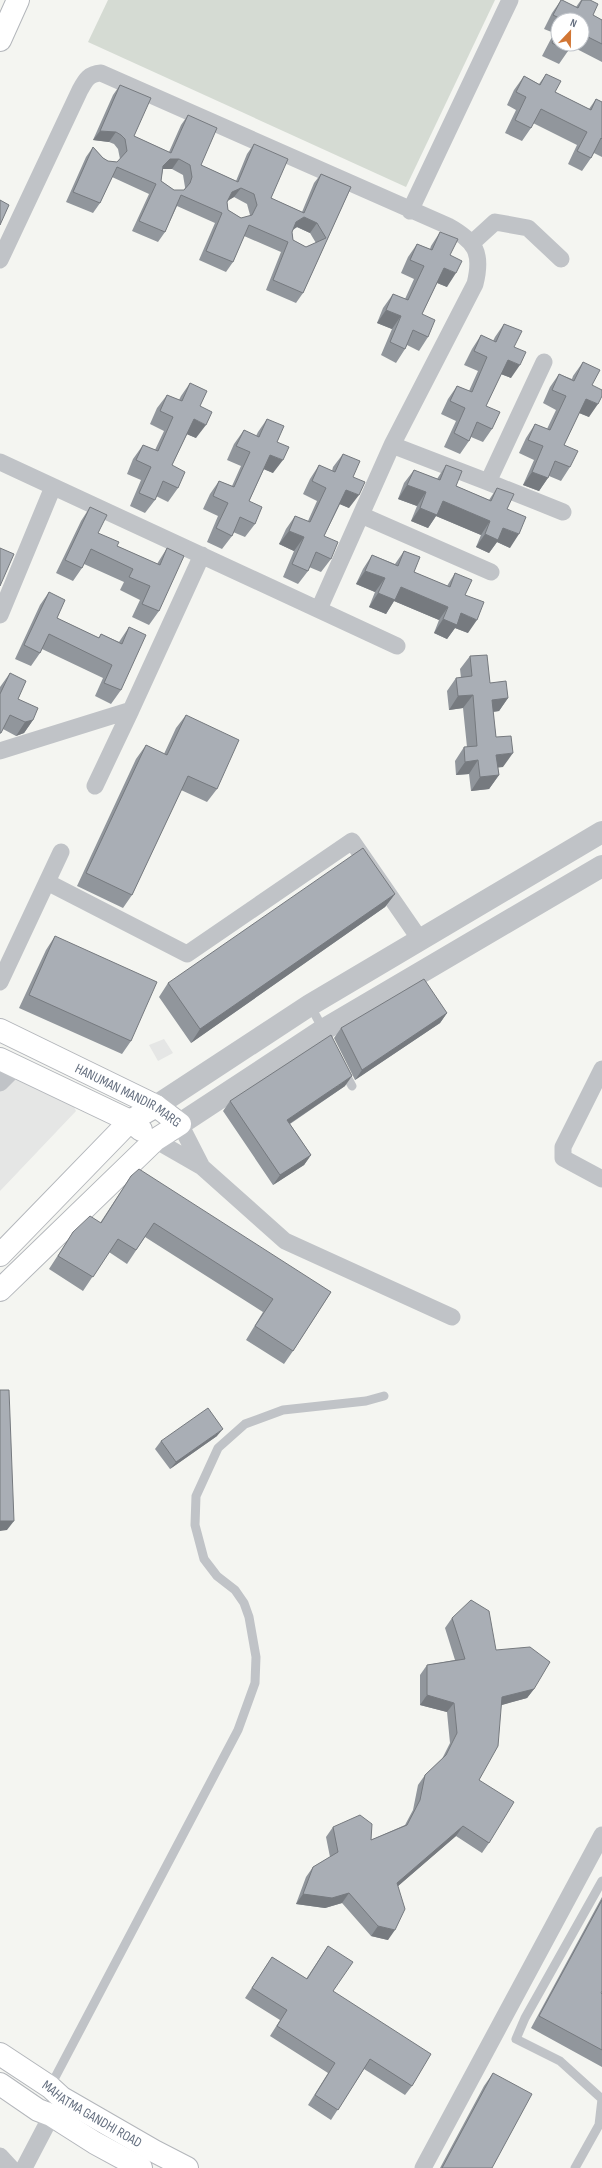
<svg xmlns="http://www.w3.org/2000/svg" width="602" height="2168" font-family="'Sofia Sans Condensed',sans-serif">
  <rect width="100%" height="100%" fill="#f4f5f1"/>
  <path fill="#e5e6e5" d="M 164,1039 L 173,1053 L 158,1061 L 149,1045 Z
    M 0,1058 L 62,1084 L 76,1111 L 0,1191 Z"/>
  <path fill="#d5dbd3" d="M 108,0 L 495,0 L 406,187 L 88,42 Z"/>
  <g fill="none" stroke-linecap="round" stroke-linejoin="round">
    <defs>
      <g id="secondary">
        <path d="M 0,40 L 18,0"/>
        <path id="s1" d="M 0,1030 L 156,1106 L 180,1124 L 155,1140 L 0,1290"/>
        <path d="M 0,1059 L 130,1121 L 141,1130"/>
        <path d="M 0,1255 L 130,1121 L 156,1106"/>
        <path id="s2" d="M 0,2054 L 50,2087 L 62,2098 L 154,2151 L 187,2168"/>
        <path d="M 0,2084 L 38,2110 L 51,2115 L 95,2143 L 141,2168"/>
      </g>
    </defs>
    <use href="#secondary" stroke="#b3b6bb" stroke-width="24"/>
    <path stroke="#c0c3c7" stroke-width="9" d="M 310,1005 L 324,1031
      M 344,1071 L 352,1086
      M 602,1881 L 525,2018 L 516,2039 L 560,2061 L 602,2099
      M 50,2087 L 238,1730 L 255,1683 L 256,1657 L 249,1617 L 244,1603 L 235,1590 L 217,1576 L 204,1559 L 195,1525 L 196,1496 L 218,1448 L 245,1424 L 283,1410 L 366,1401 L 384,1396
      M 575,2168 L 599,2125 L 602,2099"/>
    <path stroke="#c0c3c7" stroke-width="17" d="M 410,211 L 510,0
      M 472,243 L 495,222 L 528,228 L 561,259
      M 0,260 L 80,90 C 86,79 89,74 101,73 L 448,226 C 475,241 483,252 475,284 L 392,445 L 319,609
      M 392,445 L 488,482 L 544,362
      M 0,462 L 397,646
      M 488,482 L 563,512
      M 361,515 L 491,572
      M 0,615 L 53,487
      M 0,751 L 131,710 L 202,555
      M 95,786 L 131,710
      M 47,882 L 187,954 L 352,841 L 421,941
      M 0,982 L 61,852
      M 602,1069 L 563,1147 L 563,1158 L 602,1179
      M 0,1083 L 16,1067
      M 180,1124 L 202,1167
      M 155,1140 L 202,1167 L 285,1241 L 452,1317
      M 0,2156 L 11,2168
      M 24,2168 L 57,2105
      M 423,2168 L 602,1835"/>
    <path stroke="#c0c3c7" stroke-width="22" d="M 156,1106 L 310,1005 L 602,832
      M 180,1124 L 323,1030 L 602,866"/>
    <use href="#secondary" stroke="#fff" stroke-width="22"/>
  </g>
  <path fill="#91969c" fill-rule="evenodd" d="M 561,0 L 576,7 L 581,0 L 590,0 L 593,15 L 602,20 L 602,62 L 571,46 L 568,51 L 559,64 L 542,56 L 554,33 L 544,29 L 552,13 ZM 558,20 L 582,20 L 582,44 L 558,44 Z
    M 546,74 L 555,92 L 589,109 L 596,99 L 602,102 L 602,157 L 594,153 L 591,158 L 582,171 L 568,164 L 577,145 L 533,123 L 531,128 L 522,141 L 505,133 L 516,110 L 507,105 L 514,90 L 524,76 L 539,84 Z
    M 120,85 L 134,136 L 169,152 L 181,125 L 188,115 L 201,165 L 236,181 L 247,154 L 254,144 L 271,198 L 302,212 L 314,183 L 321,174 L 351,187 L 303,293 L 296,303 L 266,290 L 281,252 L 244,236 L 233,262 L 226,272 L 199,260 L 215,223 L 177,206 L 165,232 L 158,242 L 132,231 L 149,194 L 112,177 L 100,203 L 93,213 L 66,202 L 86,157 L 93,147 L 103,158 L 108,161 L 117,162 L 120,159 L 118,149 L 114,144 L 109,142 L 93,140 L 113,95 ZM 163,169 L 172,169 L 183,175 L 185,187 L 185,188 L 184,190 L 174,190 L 161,181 ZM 234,197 L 247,204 L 250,215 L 250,216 L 241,218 L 228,210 L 227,202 L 228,200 ZM 297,227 L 310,233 L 316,243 L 306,247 L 293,240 L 292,232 L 293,230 Z
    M 440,232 L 450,255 L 447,287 L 437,283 L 422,314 L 428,337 L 419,351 L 407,345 L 405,349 L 396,363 L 381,355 L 392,329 L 377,323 L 383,308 L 393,294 L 405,299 L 414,279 L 401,273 L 408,257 L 417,244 L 430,249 L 431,246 Z
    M 504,324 L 514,347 L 511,378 L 501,374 L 486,406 L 492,429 L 483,442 L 471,437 L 469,441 L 460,454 L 444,447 L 456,421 L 441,414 L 448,399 L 457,386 L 469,391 L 478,371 L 464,365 L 472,349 L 481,335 L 493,341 L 495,337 Z
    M 583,362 L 592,385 L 589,417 L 579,413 L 564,445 L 570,467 L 561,481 L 549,476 L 539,491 L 523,485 L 534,460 L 519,453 L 526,438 L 535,424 L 547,429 L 556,410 L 543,403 L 550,387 L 559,374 L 572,379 L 573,376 Z
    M 190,383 L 200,406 L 196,438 L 187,434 L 172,465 L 178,488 L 168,502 L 156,496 L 155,500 L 145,513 L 130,506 L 141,480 L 127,474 L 133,459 L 143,445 L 155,450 L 164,431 L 150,424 L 157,408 L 167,395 L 179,400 L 181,396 Z
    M 267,419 L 277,442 L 273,473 L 264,469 L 249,501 L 255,524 L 245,537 L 233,532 L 232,536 L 222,549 L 207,542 L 218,516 L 203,509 L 210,494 L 219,481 L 232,486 L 241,466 L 227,460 L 234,444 L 244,430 L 256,436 L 258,432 Z
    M 343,454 L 353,477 L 349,508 L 340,504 L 324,536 L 331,559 L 321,572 L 309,567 L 308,571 L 298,584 L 283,577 L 294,551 L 279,544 L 286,529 L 295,516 L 308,521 L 317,501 L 303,494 L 310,479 L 319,465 L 332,471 L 333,467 Z
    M 446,465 L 456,486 L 489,500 L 497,488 L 507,509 L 510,548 L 497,542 L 489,553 L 476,547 L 481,535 L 436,516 L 428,528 L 411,521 L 417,506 L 398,499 L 404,483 L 414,470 L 437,479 Z
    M 90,507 L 98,533 L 117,546 L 157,564 L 167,548 L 159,611 L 149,625 L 132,617 L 140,600 L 120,590 L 124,582 L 84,564 L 82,568 L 73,581 L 56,573 L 81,521 Z
    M 404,551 L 414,572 L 447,586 L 455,573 L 465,595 L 468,633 L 455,628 L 447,639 L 434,633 L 439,620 L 394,601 L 386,614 L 369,607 L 375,592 L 356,584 L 363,569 L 372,555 L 395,564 Z
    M 49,592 L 57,618 L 99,638 L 101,634 L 119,642 L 129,627 L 121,690 L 111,704 L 95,696 L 103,678 L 42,649 L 40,653 L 31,666 L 15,659 L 40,605 Z
    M 470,656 L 490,683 L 508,698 L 499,711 L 493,712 L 496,737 L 503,767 L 498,767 L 499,775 L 489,789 L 471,791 L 469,774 L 456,775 L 455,761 L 464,747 L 467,747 L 463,708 L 449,710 L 447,691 L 456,678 L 461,678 L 460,669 Z
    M 10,673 L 18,699 L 33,720 L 24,733 L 16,736 L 3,729 L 0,734 L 0,687 Z
    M 186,715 L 217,789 L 207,802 L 181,790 L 132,895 L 123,908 L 77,886 L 136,759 L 146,745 L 164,754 L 176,728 Z
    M 395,894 L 385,907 L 191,1043 L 159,997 L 168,983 Z
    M 55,936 L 131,1041 L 122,1054 L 19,1008 L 46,950 Z
    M 447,1013 L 440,1023 L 355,1080 L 334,1038 L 341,1028 Z
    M 345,1086 L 290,1124 L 311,1155 L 304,1165 L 273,1185 L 223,1111 L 230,1101 Z
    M 131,1176 L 331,1292 L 293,1351 L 284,1364 L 246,1340 L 263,1312 L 145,1237 L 127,1264 L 109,1252 L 83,1291 L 49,1269 L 73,1232 L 100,1223 Z
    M 217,1436 L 170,1469 L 155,1449 L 161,1441 Z
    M 452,1618 L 496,1650 L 534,1689 L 527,1698 L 501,1705 L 479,1780 L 489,1843 L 482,1853 L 456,1836 L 398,1886 L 388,1940 L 371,1936 L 342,1903 L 325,1908 L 296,1904 L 306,1877 L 313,1867 L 330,1857 L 326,1837 L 333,1827 L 371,1840 L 405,1825 L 413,1810 L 418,1785 L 425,1775 L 442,1759 L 450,1743 L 447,1712 L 420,1705 L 420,1675 L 427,1665 L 455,1660 L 445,1628 Z
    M 602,1897 L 602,1991 L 601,1993 L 602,1994 L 602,2067 L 531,2028 Z
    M 328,1946 L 333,1991 L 412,2086 L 405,2095 L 364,2069 L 331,2120 L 308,2105 L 328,2073 L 270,2036 L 280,2020 L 245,1998 L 272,1957 L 306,1979 Z
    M 493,2073 L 492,2168 L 440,2168 L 484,2086 Z"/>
  <path fill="#767a7f" d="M 100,131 L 116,132 L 109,142 L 93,140 Z
    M 170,159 L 179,159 L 172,169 L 163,169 L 163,166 Z
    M 241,188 L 234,197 L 226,202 L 232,192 Z
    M 304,217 L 317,223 L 310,233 L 297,227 L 289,232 L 296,222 Z
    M 444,268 L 456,273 L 447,287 L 435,282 Z
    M 386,310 L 401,316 L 392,329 L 377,323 Z
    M 508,360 L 520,365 L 511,378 L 498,373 Z
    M 586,399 L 598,404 L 589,417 L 577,412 Z
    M 194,419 L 206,425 L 196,438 L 184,433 Z
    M 270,455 L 283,460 L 273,473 L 261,468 Z
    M 532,472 L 548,478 L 539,491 L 523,485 Z
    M 407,485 L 426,492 L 417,506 L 398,499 Z
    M 346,490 L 359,495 L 349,508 L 337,503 Z
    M 443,501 L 490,521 L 481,535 L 436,516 L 428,528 L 411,521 L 420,508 Z
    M 503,528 L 519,534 L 510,548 L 497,542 L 489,553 L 476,547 L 485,534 Z
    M 289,531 L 304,537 L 294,551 L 279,544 Z
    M 365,571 L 385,578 L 375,592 L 356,584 Z
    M 401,587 L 448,607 L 439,620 L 394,601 L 386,614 L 369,607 L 378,593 Z
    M 461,613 L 477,620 L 468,633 L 455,628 L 447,639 L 434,633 L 443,619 Z
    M 473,695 L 463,708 L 449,710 L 458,696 Z
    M 508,698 L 499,711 L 483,713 L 492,700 Z
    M 33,720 L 24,733 L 16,736 L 25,722 Z
    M 513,753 L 503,767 L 487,769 L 496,755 Z
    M 478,760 L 469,774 L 456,775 L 465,762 Z
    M 499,775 L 489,789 L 471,791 L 480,777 Z
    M 395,894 L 385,907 L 191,1043 L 200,1029 Z
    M 447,1013 L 440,1023 L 355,1080 L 362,1070 Z
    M 352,1076 L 345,1086 L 280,1130 L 287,1120 Z
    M 311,1155 L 304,1165 L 273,1185 L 280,1175 Z
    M 223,1429 L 217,1436 L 170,1469 L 176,1462 Z
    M 0,1521 L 14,1521 L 7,1530 L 0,1531 Z
    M 534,1689 L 527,1698 L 495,1707 L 502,1697 Z
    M 427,1695 L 454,1703 L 447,1712 L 420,1705 Z
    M 463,1826 L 456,1836 L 390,1893 L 397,1883 Z
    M 349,1893 L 342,1903 L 325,1908 L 296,1904 L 303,1894 Z
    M 378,1926 L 395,1930 L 388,1940 L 371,1936 Z"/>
  <path fill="#a9aeb5" stroke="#767a7f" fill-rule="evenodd" d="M 561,0 L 562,0 L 578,8 L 582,0 L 590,0 L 598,4 L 593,15 L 602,20 L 602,44 L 582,34 L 582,20 L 563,20 L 553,15 Z
    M 558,30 L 558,44 L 572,44 L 568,51 L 552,43 Z
    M 546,74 L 561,81 L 555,92 L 591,110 L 596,99 L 602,102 L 602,139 L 601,138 L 591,158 L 577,151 L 587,132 L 541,109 L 531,128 L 515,120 L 526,97 L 516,92 L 524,76 L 540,85 Z
    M 120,85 L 151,98 L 134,136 L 171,153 L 188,115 L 217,128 L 201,165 L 238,182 L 254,144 L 288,159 L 271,198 L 304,213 L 321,174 L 351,187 L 303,293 L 273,280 L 288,242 L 249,225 L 233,262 L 206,251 L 222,213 L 181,195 L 165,232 L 139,221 L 156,184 L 117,167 L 100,203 L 73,192 L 93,147 L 103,158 L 108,161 L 117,162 L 127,151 L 125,139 L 121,135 L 116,132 L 100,131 ZM 170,159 L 179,159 L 190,165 L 192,177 L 190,183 L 184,190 L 174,190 L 161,181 L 163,166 ZM 241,188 L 254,194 L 257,205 L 252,215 L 241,218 L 228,210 L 227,202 L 232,192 ZM 304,217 L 317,223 L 326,238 L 306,247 L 293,240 L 292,232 L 296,222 Z
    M 0,200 L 9,205 L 0,225 Z
    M 440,232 L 458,239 L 450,255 L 462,261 L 456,273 L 444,268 L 422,314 L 435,320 L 428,337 L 413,330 L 405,349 L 390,342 L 401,316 L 386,310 L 393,294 L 408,300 L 424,266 L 410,260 L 417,244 L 432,250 Z
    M 504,324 L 522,331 L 514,347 L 526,352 L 520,365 L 508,360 L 486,406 L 500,412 L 492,429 L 477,422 L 469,441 L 454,433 L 465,408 L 450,401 L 457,386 L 472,392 L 487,357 L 474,351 L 481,335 L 496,342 Z
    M 583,362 L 600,370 L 592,385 L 602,390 L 602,396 L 598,404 L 586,399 L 564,445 L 578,451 L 570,467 L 555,461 L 548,478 L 532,472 L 543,446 L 528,440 L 535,424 L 550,430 L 566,396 L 552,390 L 559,374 L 574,381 Z
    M 190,383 L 207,391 L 200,406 L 212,412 L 206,425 L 194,419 L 172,465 L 185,472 L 178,488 L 163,481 L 155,500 L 139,493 L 151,467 L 136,460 L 143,445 L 158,451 L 173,417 L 160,411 L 167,395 L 182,401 Z
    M 267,419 L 284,426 L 277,442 L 289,447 L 283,460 L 270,455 L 249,501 L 262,507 L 255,524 L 240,517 L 232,536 L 216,528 L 228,503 L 213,496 L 219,481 L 234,487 L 250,452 L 236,446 L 244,430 L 259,437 Z
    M 343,454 L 360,461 L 353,477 L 365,482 L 359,495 L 346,490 L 324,536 L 338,542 L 331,559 L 316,552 L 308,571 L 292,564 L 304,537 L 289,531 L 295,516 L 310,522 L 326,488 L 312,481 L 319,465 L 335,472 Z
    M 446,465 L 462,471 L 456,486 L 491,501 L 497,488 L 514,494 L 507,509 L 526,517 L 519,534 L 503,528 L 498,540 L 485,534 L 490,521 L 443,501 L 437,515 L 420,508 L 426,492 L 407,485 L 414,470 L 440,480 Z
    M 90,507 L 107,515 L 98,533 L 119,542 L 117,546 L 160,565 L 167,548 L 184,556 L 159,611 L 142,604 L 150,586 L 129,577 L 133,569 L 91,549 L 82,568 L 65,560 Z
    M 0,548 L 14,554 L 0,586 Z
    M 404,551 L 420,557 L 414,572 L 450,587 L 455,573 L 472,580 L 465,595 L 484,602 L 477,620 L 461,613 L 457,625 L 443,619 L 448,607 L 401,587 L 395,600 L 378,593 L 385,578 L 365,571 L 372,555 L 398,566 Z
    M 49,592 L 65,600 L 57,618 L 99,638 L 101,634 L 122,644 L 129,627 L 146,635 L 121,690 L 104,683 L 112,665 L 49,634 L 40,653 L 24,645 Z
    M 487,655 L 490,683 L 506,681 L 508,698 L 492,700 L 496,737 L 511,736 L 513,753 L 496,755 L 499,775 L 480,777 L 478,760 L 465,762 L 464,747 L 477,746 L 473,695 L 458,696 L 456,678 L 472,676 L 470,656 Z
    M 10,673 L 26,681 L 18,699 L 38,708 L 33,720 L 25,722 L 10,715 L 1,733 L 0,733 L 0,694 Z
    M 186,715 L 239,740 L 217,789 L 188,776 L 132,895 L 86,873 L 146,745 L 167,755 Z
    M 363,848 L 395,894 L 200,1029 L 168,983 Z
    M 55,936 L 157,982 L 131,1041 L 29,995 Z
    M 424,979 L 447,1013 L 362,1070 L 341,1028 Z
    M 331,1035 L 352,1076 L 287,1120 L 311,1155 L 280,1175 L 230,1101 Z
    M 139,1169 L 331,1292 L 293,1351 L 255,1326 L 273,1299 L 154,1223 L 136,1250 L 118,1239 L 93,1277 L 58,1256 L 73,1232 L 90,1216 L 101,1223 L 131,1176 Z
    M 0,1390 L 9,1390 L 14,1521 L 0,1521 Z
    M 208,1408 L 223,1429 L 176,1462 L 161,1441 Z
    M 471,1600 L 489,1611 L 496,1650 L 530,1647 L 550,1662 L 534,1689 L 502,1697 L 498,1746 L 479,1780 L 514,1802 L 489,1843 L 463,1826 L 397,1883 L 405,1909 L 395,1930 L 378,1926 L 349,1893 L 332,1898 L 303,1894 L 313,1867 L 338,1852 L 333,1827 L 360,1815 L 372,1824 L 371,1840 L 407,1825 L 420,1800 L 425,1775 L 446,1755 L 457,1733 L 454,1703 L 427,1695 L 427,1665 L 465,1659 L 452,1618 Z
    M 602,1900 L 602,1991 L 601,1993 L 602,1994 L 602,2050 L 539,2016 Z
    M 328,1946 L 353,1962 L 333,1991 L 431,2054 L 412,2086 L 370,2059 L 338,2110 L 315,2095 L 335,2063 L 277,2026 L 287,2010 L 252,1988 L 272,1957 L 307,1979 Z
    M 493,2073 L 532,2094 L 492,2168 L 442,2168 Z"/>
  <g text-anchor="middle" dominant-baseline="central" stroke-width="4" stroke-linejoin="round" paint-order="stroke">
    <g font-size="14" fill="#667080" stroke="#fff">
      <text stroke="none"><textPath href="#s1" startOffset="144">HANUMAN MANDIR MARG</textPath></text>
      <text stroke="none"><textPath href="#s2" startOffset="110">MAHATMA GANDHI ROAD</textPath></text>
    </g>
  </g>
  <g transform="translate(570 32) rotate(22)"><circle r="19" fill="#ffffff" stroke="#c2c6cc"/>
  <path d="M0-3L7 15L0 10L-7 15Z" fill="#d27634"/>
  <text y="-6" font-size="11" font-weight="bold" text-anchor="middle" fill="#667080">N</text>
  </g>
</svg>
